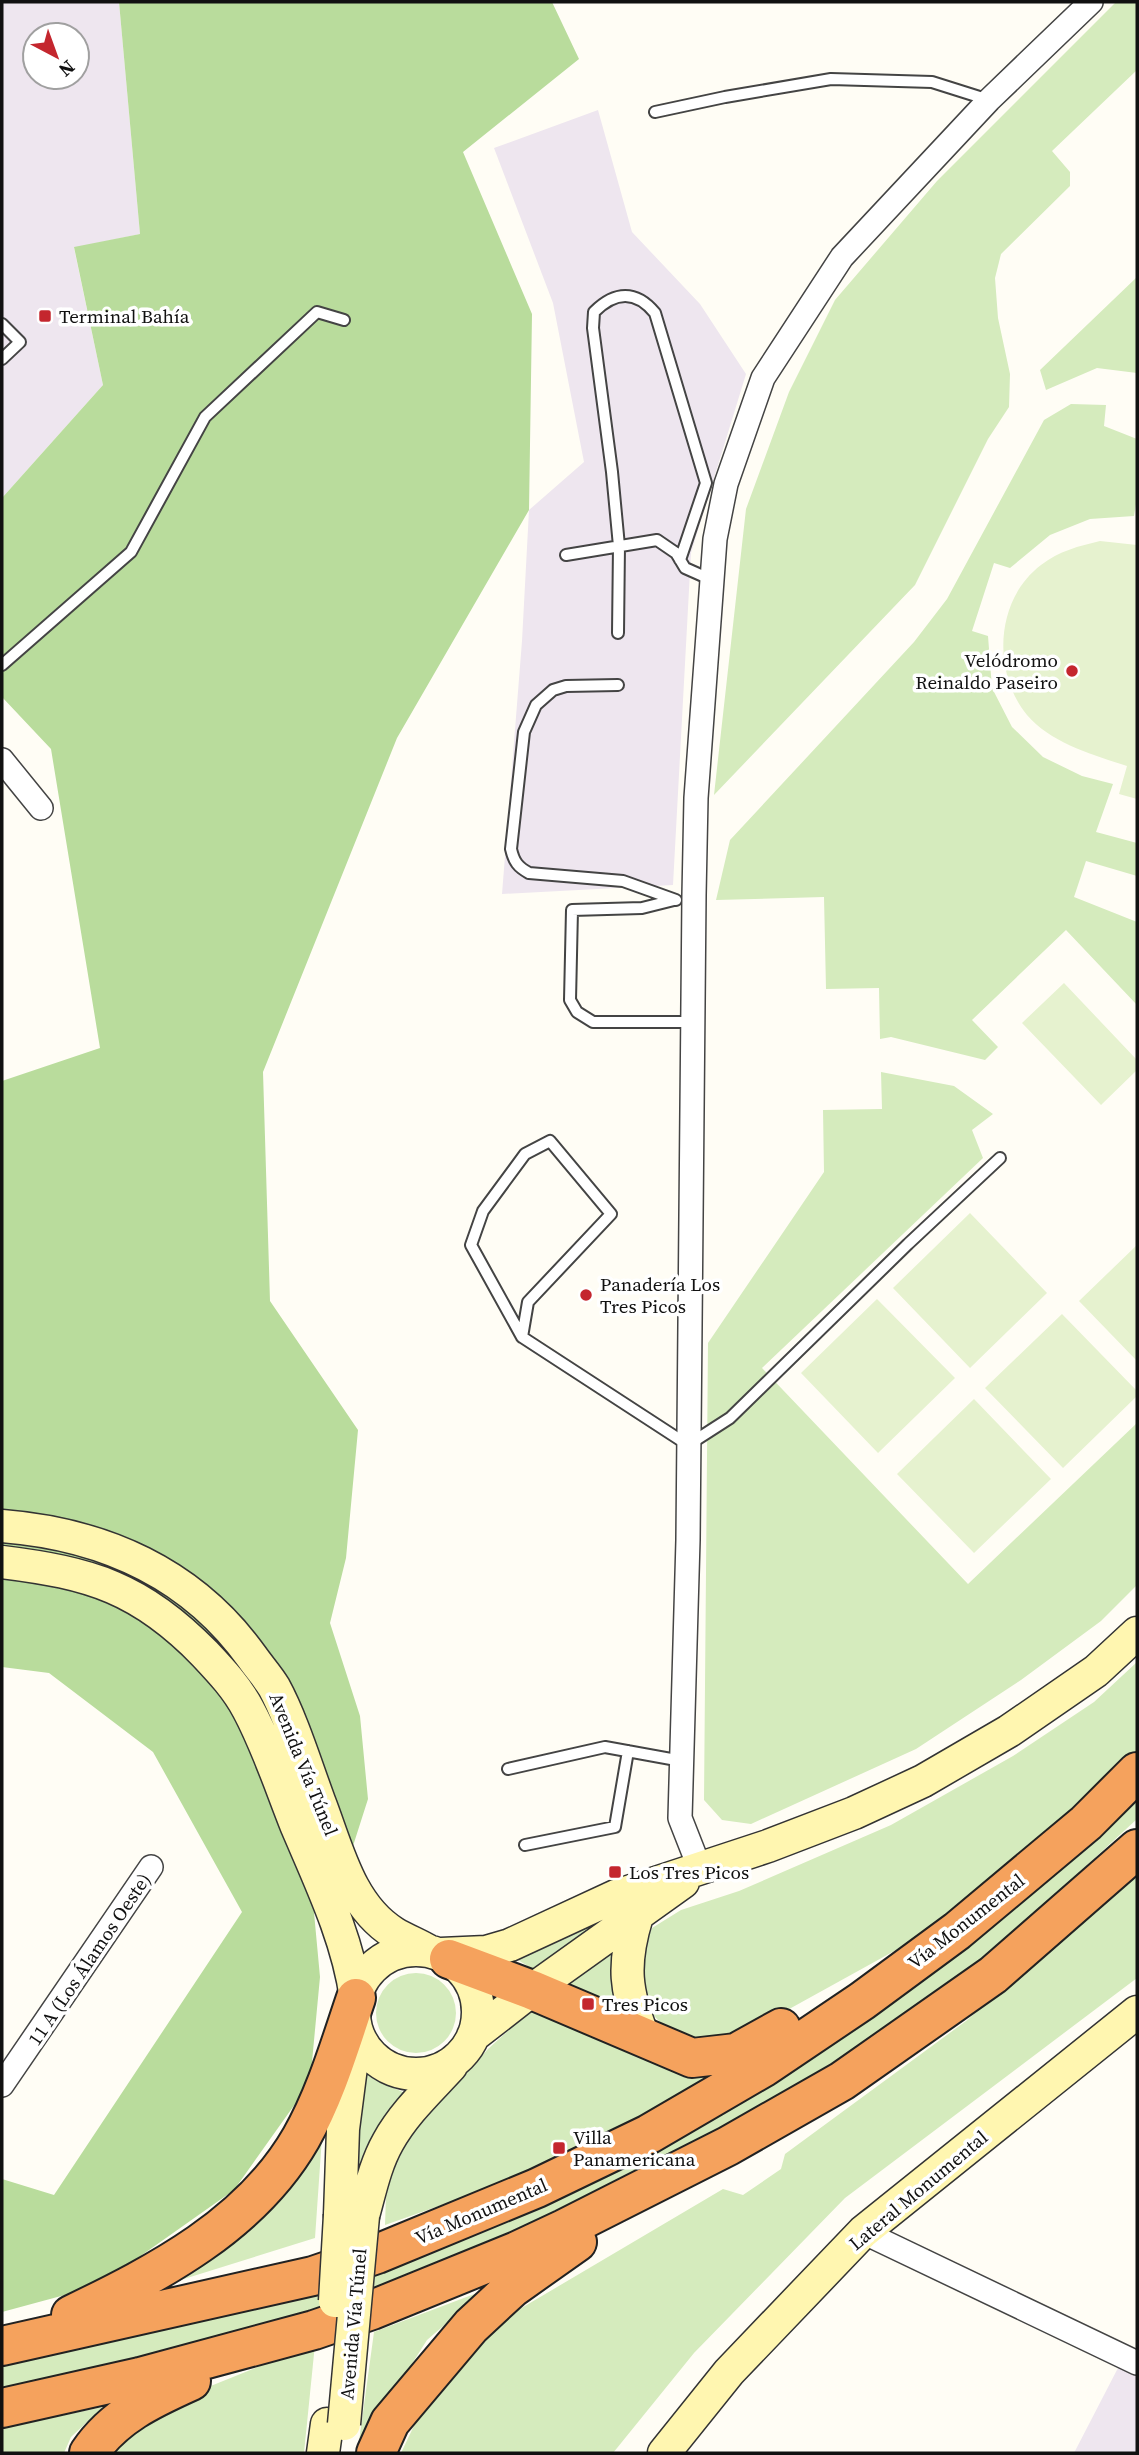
<svg xmlns="http://www.w3.org/2000/svg" width="1139" height="2455" font-family="'Source Serif 4',serif">
  <rect width="100%" height="100%" fill="#fffdf5"/>
  <path fill="#eee6ef" fill-rule="evenodd" d="M 2,2 L 119,2 L 140,234 L 74,248 L 103,385 L 2,498 ZM 35,35 L 77,35 L 77,77 L 35,77 Z
    M 598,110 L 632,232 L 700,304 L 746,374 L 691,553 L 673,885 L 502,894 L 522,641 L 529,510 L 584,462 L 553,303 L 494,148 Z
    M 1119,2366 L 1137,2375 L 1137,2453 L 1074,2453 Z"/>
  <path fill="#d5ebbd" d="M 1116,2 L 1137,2 L 1137,70 L 1052,151 L 1070,172 L 1070,186 L 1001,254 L 995,278 L 998,318 L 1010,374 L 1009,407 L 988,439 L 915,585 L 714,795 L 746,509 L 789,392 L 835,300 L 937,181 Z
    M 1137,277 L 1137,373 L 1097,368 L 1046,390 L 1040,370 Z
    M 1071,404 L 1106,405 L 1104,426 L 1137,439 L 1137,498 L 1134,516 L 1090,519 L 1050,535 L 1010,568 L 994,563 L 972,631 L 988,636 L 992,688 L 1012,727 L 1043,757 L 1082,776 L 1113,784 L 1096,832 L 1137,843 L 1137,876 L 1086,861 L 1074,897 L 1137,922 L 1137,1005 L 1066,930 L 972,1020 L 998,1047 L 985,1060 L 891,1037 L 880,1039 L 879,988 L 826,989 L 824,897 L 716,900 L 730,840 L 914,642 L 947,599 L 1044,420 Z
    M 881,1072 L 954,1086 L 993,1114 L 972,1130 L 983,1158 L 762,1368 L 968,1584 L 1137,1423 L 1137,1585 L 1101,1621 L 1021,1680 L 916,1749 L 751,1824 L 722,1820 L 704,1800 L 708,1343 L 824,1172 L 823,1110 L 882,1109 Z
    M 1137,1662 L 1137,1753 L 1118,1773 L 955,1912 L 896,1950 L 782,2013 L 732,2043 L 676,2038 L 652,2014 L 644,1993 L 640,1972 L 643,1951 L 652,1928 L 681,1910 L 739,1891 L 891,1825 L 1013,1756 L 1094,1702 Z
    M 1137,1789 L 1137,1819 L 984,1960 L 793,2091 L 668,2159 L 376,2293 L 244,2332 L 2,2388 L 2,2363 L 543,2197 Z
    M 1137,1872 L 1137,1978 L 845,2198 L 694,2353 L 613,2453 L 401,2453 L 421,2411 L 508,2316 L 723,2189 L 743,2195 L 781,2169 L 785,2154 L 966,2021 Z
    M 646,1893 L 539,1973 L 518,1960 Z
    M 619,1939 L 625,2016 L 561,1985 Z
    M376 2013a40 40 0 1 1 80 0a40 40 0 1 1-80 0Z
    M 532,2009 L 720,2075 L 603,2135 L 487,2189 L 385,2225 L 386,2196 L 400,2144 L 488,2049 Z
    M 361,2066 L 385,2084 L 405,2093 L 355,2200 Z
    M 322,2137 L 315,2238 L 171,2283 L 248,2233 L 296,2179 Z
    M 485,2290 L 427,2340 L 358,2449 L 374,2332 Z
    M 315,2344 L 304,2453 L 98,2453 L 151,2410 Z
    M 103,2407 L 71,2437 L 64,2453 L 2,2453 L 2,2428 Z"/>
  <path fill="#b9dc9c" d="M 119,2 L 552,2 L 579,59 L 463,152 L 532,314 L 529,510 L 397,738 L 263,1072 L 270,1301 L 358,1430 L 346,1558 L 330,1623 L 360,1716 L 368,1799 L 345,1871 L 312,1891 L 320,1977 L 310,2083 L 234,2190 L 98,2286 L 2,2312 L 2,2179 L 54,2195 L 242,1912 L 153,1752 L 49,1673 L 2,1667 L 2,1081 L 100,1048 L 51,749 L 2,697 L 2,498 L 103,385 L 74,247 L 140,234 Z"/>
  <path fill="#e6f2cf" d="M 1100,541 L 1137,545 L 1137,799 L 1119,794 L 1127,766 C 1093,755 1051,743 1027,715 C 992,672 995,600 1041,565 C 1059,551 1079,546 1100,541 Z
    M 1064,983 L 1137,1060 L 1137,1070 L 1101,1105 L 1022,1023 Z
    M 970,1213 L 1047,1293 L 970,1368 L 893,1288 Z
    M 1137,1245 L 1137,1361 L 1079,1301 Z
    M 877,1299 L 955,1378 L 878,1453 L 801,1373 Z
    M 1062,1314 L 1137,1391 L 1137,1396 L 1063,1468 L 985,1388 Z
    M 974,1399 L 1051,1479 L 974,1553 L 897,1474 Z"/>
  <g fill="none" stroke-linecap="round" stroke-linejoin="round">
    <defs>
      <path id="lane" d="M 655,112 L 725,97 L 831,79 L 932,82 L 989,100
        M 2,324 L 20,342 L 2,359
        M 566,555 L 657,540 L 676,553 L 685,568 L 712,580
        M 618,633 L 619,546 L 612,472 L 593,328 L 594,312 C 615,291 636,290 655,313 L 706,483 L 680,560
        M 2,665 L 131,552 L 205,417 L 317,312 L 344,320
        M 618,685 L 566,686 L 553,690 L 536,705 L 524,732 L 511,849 C 514,862 518,867 529,873 L 623,881 L 676,900
        M 674,900 L 642,908 L 572,910 L 570,1000 L 577,1012 L 593,1022 L 692,1022
        M 522,1337 L 471,1245 L 483,1211 L 525,1154 L 550,1141 L 611,1214 L 528,1302 L 522,1337 L 688,1445 L 730,1418 L 908,1244 L 1000,1158
        M 508,1769 L 605,1747 L 682,1761
        M 525,1845 L 615,1827 L 628,1751"/>
      <path id="street" d="M 2,760 L 41,808
        M 700,1869 L 680,1818 L 688,1540 L 694,895 L 696,798 L 715,539 L 726,484 L 763,378 L 842,257 L 989,100 L 1091,2
        M 2,2085 L 151,1867
        M 863,2232 L 1137,2363"/>
      <path id="secondary" d="M 2,1526 C 103,1534 192,1573 252,1657 C 259,1667 268,1677 274,1687 C 292,1720 306,1766 319,1801 C 337,1847 349,1905 394,1933 C 404,1939 416,1944 427,1950
        M 2,1562 C 91,1573 141,1588 205,1654 C 221,1671 237,1688 248,1709 C 268,1746 281,1787 297,1827 C 320,1881 348,1939 356,1998
        M 637,1916 C 622,1965 625,1991 644,2039
        M354 2012a62 62 0 1 1 124 0a62 62 0 1 1-124 0Z
        M 441,1954 L 486,1952 L 510,1945 L 616,1896 L 768,1846 L 854,1813 L 923,1781 L 1009,1731 L 1096,1671 L 1137,1633
        M 473,2036 L 532,1990 L 683,1882
        M 340,2215 L 343,2129 L 355,2036
        M 363,2216 C 370,2191 375,2165 388,2142 C 404,2113 429,2090 451,2066
        M 323,2453 L 327,2424
        M 664,2453 L 729,2372 L 863,2232 L 1137,2012"/>
      <path id="highway" d="M 449,1959 L 532,1990 L 692,2058 L 736,2053 L 781,2028
        M 71,2315 C 158,2273 251,2225 301,2138 C 326,2094 340,2045 356,1998
        M 2,2346 L 313,2276 L 377,2254 L 537,2188 L 649,2134 L 764,2067 L 862,2001 L 957,1931 L 1086,1823 L 1137,1772
        M 2,2408 L 140,2377 L 314,2330 L 372,2310 L 517,2251 L 564,2229 L 728,2146 L 842,2081 L 993,1975 L 1137,1849
        M 89,2453 C 114,2416 151,2399 191,2381
        M 376,2453 L 390,2422 L 471,2326 L 512,2288 L 577,2242"/>
    </defs>
    <use href="#lane" stroke="#444" stroke-width="14"/>
    <use href="#street" stroke="#444" stroke-width="26"/>
    <use href="#secondary" stroke="#333" stroke-width="35"/>
    <use href="#highway" stroke="#222" stroke-width="42"/>
    <use href="#lane" stroke="#fff" stroke-width="10"/>
    <use href="#street" stroke="#fff" stroke-width="23"/>
    <use href="#secondary" stroke="#fff6b0" stroke-width="32"/>
    <use href="#highway" stroke="#f5a25d" stroke-width="38"/>
    <defs>
      <path id="secondary-bridge" d="M 335,2301 L 340,2215
        M 344,2424 L 363,2216"/>
    </defs>
    <use href="#secondary-bridge" stroke="#333" stroke-width="35" stroke-linecap="butt"/>
    <use href="#secondary-bridge" stroke="#fff6b0" stroke-width="32"/>
  </g>
  <g fill="#c4262e" stroke="#fff" stroke-width="2.5">
    <rect x="38" y="309" width="14" height="14" rx="3.5"/>
    <circle cx="1072" cy="671" r="7"/>
    <circle cx="586" cy="1295" r="7"/>
    <rect x="608" y="1865" width="14" height="14" rx="3.5"/>
    <rect x="581" y="1997" width="14" height="14" rx="3.5"/>
    <rect x="552" y="2141" width="14" height="14" rx="3.5"/>
  </g>
  <g text-anchor="middle" dominant-baseline="central" stroke-width="7" stroke-linejoin="round" paint-order="stroke">
    <g font-size="19" fill="#111" stroke="#fff" text-anchor="start">
      <text x="59" y="316">Terminal Bahía</text>
      <text x="1058" y="660" text-anchor="end">Velódromo<tspan x="1058" dy="22">Reinaldo Paseiro</tspan></text>
      <text x="600" y="1284">Panadería Los<tspan x="600" dy="22">Tres Picos</tspan></text>
      <text x="629" y="1872">Los Tres Picos</text>
      <text x="602" y="2004">Tres Picos</text>
      <text x="573" y="2137">Villa<tspan x="573" dy="22">Panamericana</tspan></text>
    </g>
    <g font-size="19" fill="#111" stroke="#fff">
      <text transform="translate(304 1764) rotate(68)">Avenida Vía Túnel</text>
      <text transform="translate(966 1921) rotate(-38)">Vía Monumental</text>
      <text transform="translate(89 1959) rotate(-56)">11 A (Los Álamos Oeste)</text>
      <text transform="translate(918 2190) rotate(-40)">Lateral Monumental</text>
      <text transform="translate(481 2211) rotate(-23)">Vía Monumental</text>
      <text transform="translate(353 2324) rotate(-85)">Avenida Vía Túnel</text>
    </g>
  </g>
  <rect width="1139" height="2455" fill="none" stroke="#111111" stroke-width="7"/>
  <g transform="translate(56 56) rotate(139)"><circle r="33" fill="#ffffff" stroke="#a0a0a0" stroke-width="2"/>
  <path d="M0-5L12 26L0 18L-12 26Z" fill="#c4262e"/>
  <text y="-10" font-size="19" font-weight="bold" text-anchor="middle" fill="#111111">N</text>
  </g>
</svg>
